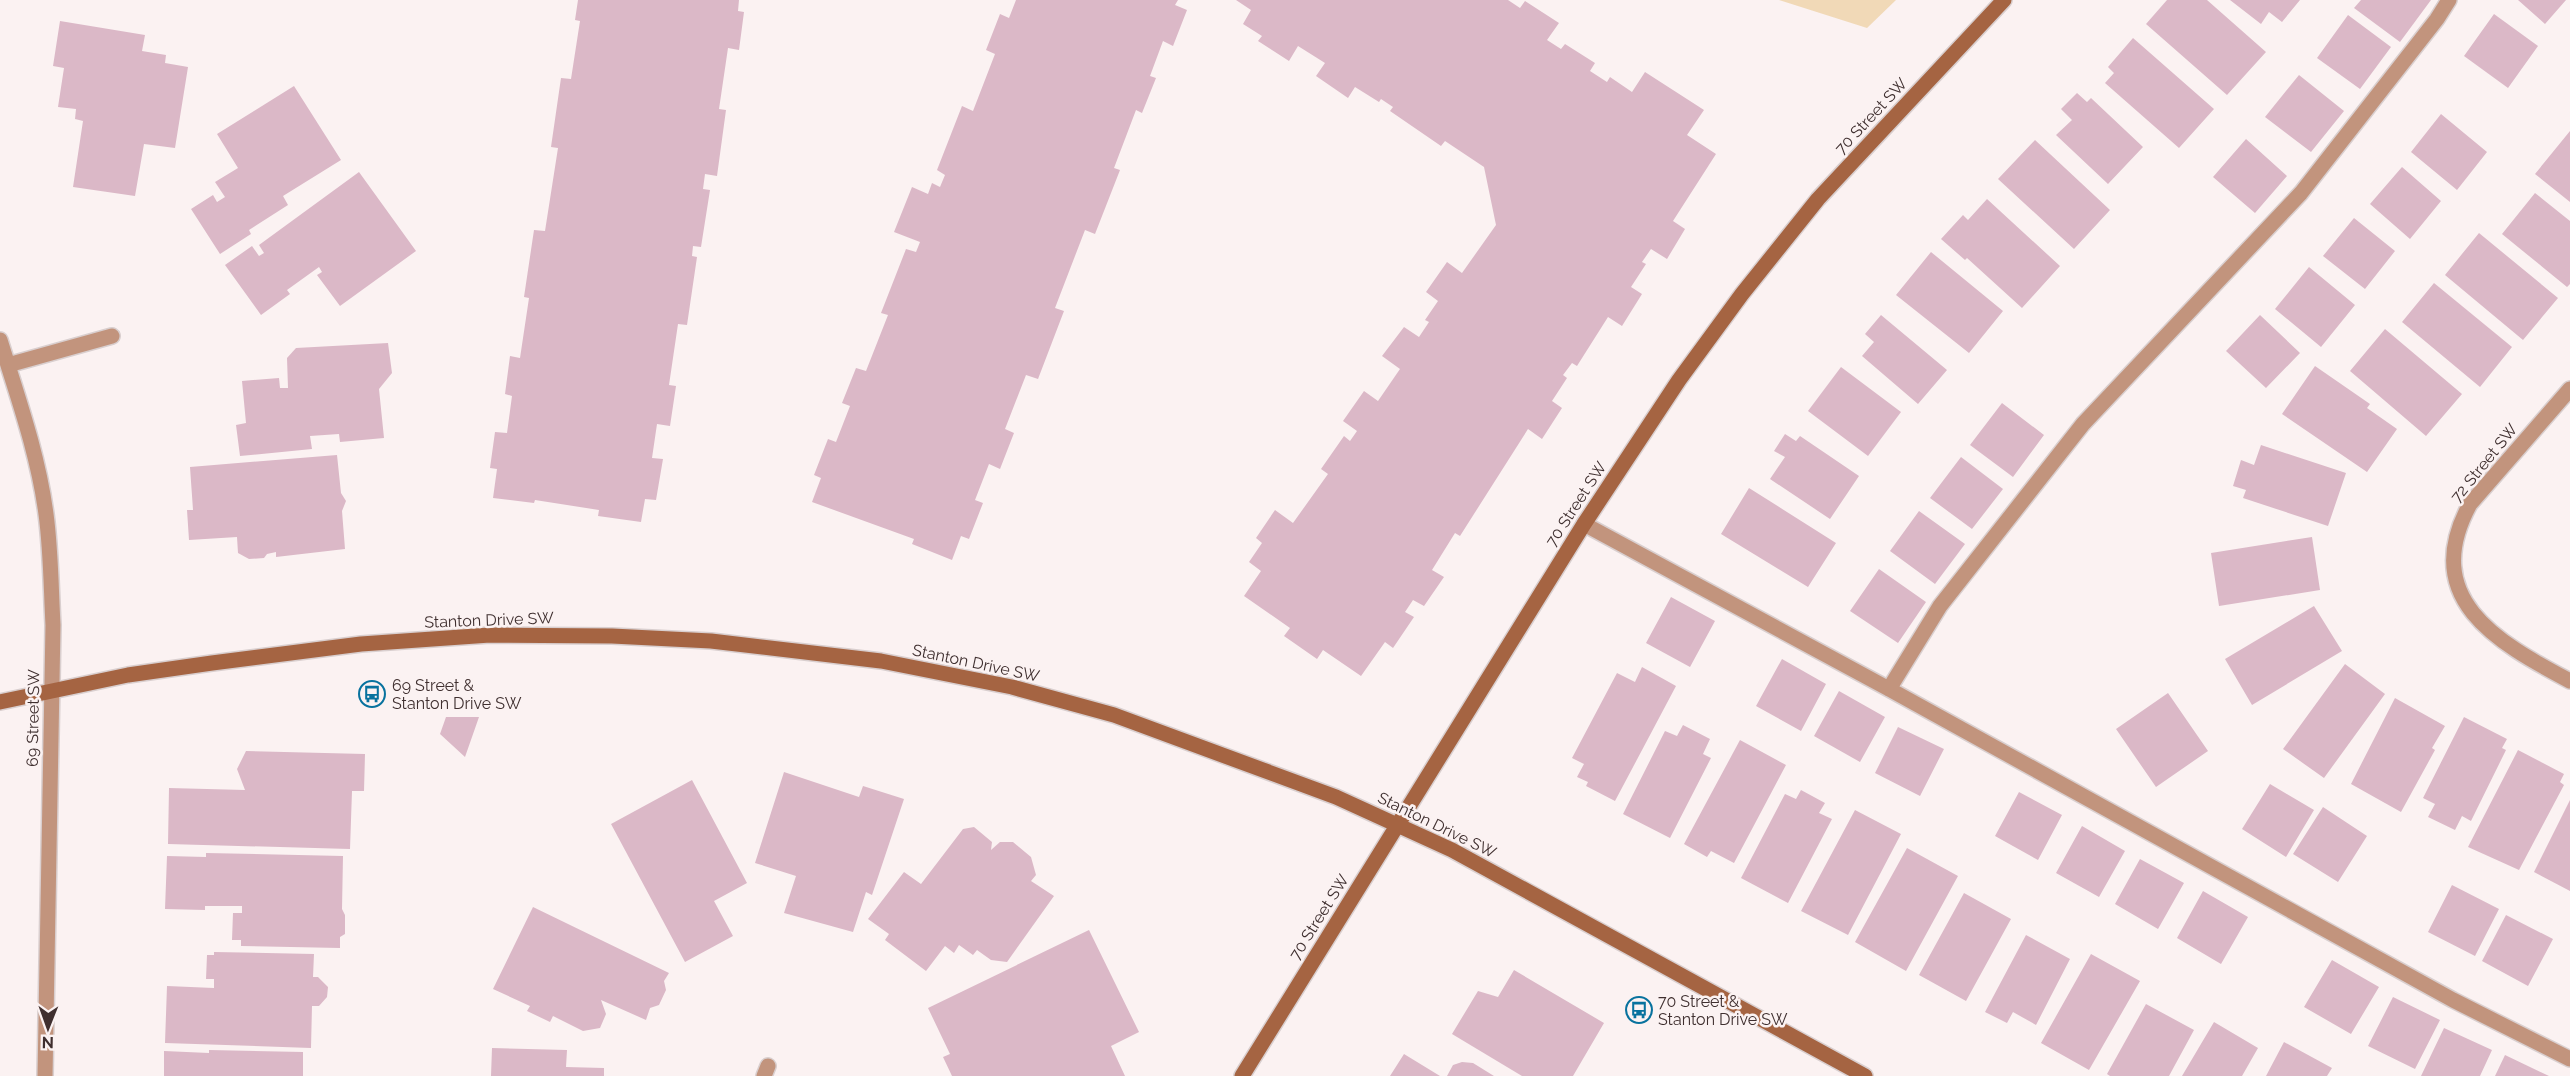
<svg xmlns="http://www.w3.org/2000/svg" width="2570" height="1076" font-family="Raleway,sans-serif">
  <rect width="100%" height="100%" fill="#fbf2f2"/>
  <path fill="#f1d9b7" d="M 1779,0 L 1896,0 L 1867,28 Z"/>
  <path fill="#dbb8c7" d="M 578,0 L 739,0 L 738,11 L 744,12 L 739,50 L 728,48 L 719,109 L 726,110 L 717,176 L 705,174 L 703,189 L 710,190 L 701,247 L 693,246 L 692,256 L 697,257 L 687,325 L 678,324 L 669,385 L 676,386 L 670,426 L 657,424 L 652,458 L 663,459 L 656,500 L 645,499 L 641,522 L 598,516 L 599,510 L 535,500 L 534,503 L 493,498 L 497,469 L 490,468 L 495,432 L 507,433 L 512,396 L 505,394 L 510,356 L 520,358 L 529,298 L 524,297 L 534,230 L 545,231 L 558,148 L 551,147 L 561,78 L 571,79 L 580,21 L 575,20 Z
    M 1016,0 L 1178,0 L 1175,5 L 1187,10 L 1173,46 L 1163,41 L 1150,76 L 1156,78 L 1142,113 L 1136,110 L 1114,168 L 1120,170 L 1095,234 L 1085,230 L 1055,308 L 1064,311 L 1038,379 L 1026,375 L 1005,429 L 1014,433 L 1000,469 L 989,464 L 975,500 L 983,503 L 969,539 L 961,536 L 952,560 L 912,544 L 914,539 L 812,502 L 821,478 L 814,475 L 828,439 L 836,442 L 850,406 L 842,403 L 856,368 L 866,371 L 888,315 L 881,313 L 906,249 L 916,252 L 920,242 L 894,232 L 912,187 L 928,194 L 932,183 L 940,187 L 945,175 L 937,170 L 962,106 L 973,111 L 995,54 L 986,50 L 1000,14 L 1009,18 Z
    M 1236,0 L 1508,0 L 1520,8 L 1525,1 L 1559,23 L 1547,40 L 1561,49 L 1565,44 L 1595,63 L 1590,71 L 1607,82 L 1610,77 L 1632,92 L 1645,72 L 1704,110 L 1687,135 L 1716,154 L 1673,221 L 1685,229 L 1667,259 L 1651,249 L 1642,262 L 1646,264 L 1631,287 L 1642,294 L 1622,326 L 1608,317 L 1577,366 L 1572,363 L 1563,375 L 1567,378 L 1552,401 L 1562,408 L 1542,439 L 1528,429 L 1460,536 L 1455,533 L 1432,570 L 1444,577 L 1424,606 L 1413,600 L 1405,612 L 1414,617 L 1393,648 L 1385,642 L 1361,676 L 1323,650 L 1317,659 L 1284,636 L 1290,628 L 1244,596 L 1261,571 L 1249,562 L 1262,543 L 1256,538 L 1275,510 L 1293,523 L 1328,474 L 1321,469 L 1344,436 L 1350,441 L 1357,431 L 1343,421 L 1364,391 L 1378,401 L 1400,369 L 1382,356 L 1404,327 L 1419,337 L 1429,322 L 1425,320 L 1438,301 L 1426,292 L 1447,262 L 1462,273 L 1496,225 L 1484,167 L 1445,141 L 1441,146 L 1390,111 L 1393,107 L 1381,99 L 1379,102 L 1355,87 L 1348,98 L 1316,76 L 1325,63 L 1298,46 L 1289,61 L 1258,41 L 1262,36 L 1243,24 L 1251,10 Z
    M 2167,0 L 2207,0 L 2266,52 L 2227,95 L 2146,24 Z
    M 2230,0 L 2300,0 L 2282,22 L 2269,12 L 2261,24 Z
    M 2361,0 L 2431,0 L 2400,42 L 2354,8 Z
    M 2518,0 L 2566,0 L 2545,24 Z
    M 2494,14 L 2538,46 L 2508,88 L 2464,56 Z
    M 2348,15 L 2391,47 L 2360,89 L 2317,58 Z
    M 60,21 L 145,35 L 142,51 L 166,55 L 165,63 L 188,67 L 175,148 L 144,144 L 135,196 L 73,187 L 83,121 L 75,119 L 76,109 L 58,107 L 64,68 L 53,66 Z
    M 2133,38 L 2214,109 L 2179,148 L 2105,83 L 2114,73 L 2108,67 Z
    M 2299,75 L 2344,111 L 2311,152 L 2265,117 Z
    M 294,86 L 341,160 L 283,196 L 288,205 L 249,230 L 251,234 L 220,254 L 191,209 L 213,195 L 217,202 L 225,197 L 215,182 L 238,168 L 217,134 Z
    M 2077,93 L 2087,102 L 2091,98 L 2143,147 L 2108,184 L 2056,135 L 2072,120 L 2061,109 Z
    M 2441,114 L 2487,152 L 2457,190 L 2411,152 Z
    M 2570,131 L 2570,202 L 2535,174 Z
    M 2246,139 L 2287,176 L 2255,213 L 2213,177 Z
    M 2035,140 L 2110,210 L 2074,249 L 1998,179 Z
    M 2402,167 L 2441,201 L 2410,239 L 2370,204 Z
    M 359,172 L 416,251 L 340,306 L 317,275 L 322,272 L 319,267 L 287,290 L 290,294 L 261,315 L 225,265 L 252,246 L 259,256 L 264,253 L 259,245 Z
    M 2535,193 L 2570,221 L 2570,284 L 2567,287 L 2502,234 Z
    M 1987,199 L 2060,266 L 2022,308 L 1967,258 L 1965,260 L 1941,239 L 1963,215 L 1968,220 Z
    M 2354,218 L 2395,251 L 2365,289 L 2323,256 Z
    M 2479,233 L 2558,298 L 2523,340 L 2445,275 Z
    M 1931,252 L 2003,311 L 1969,353 L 1896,295 Z
    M 2309,267 L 2355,305 L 2321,347 L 2275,309 Z
    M 2434,283 L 2512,347 L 2480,387 L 2402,322 Z
    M 1881,315 L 1947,370 L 1918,404 L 1862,356 L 1874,342 L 1865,334 Z
    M 2260,315 L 2300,353 L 2266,388 L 2226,351 Z
    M 2385,329 L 2462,394 L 2426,436 L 2350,371 Z
    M 388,343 L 392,373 L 379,389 L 384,438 L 340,442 L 339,434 L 310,436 L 312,449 L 240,456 L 236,425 L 246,423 L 242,381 L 279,378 L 280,388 L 288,388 L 287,358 L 296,348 Z
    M 2315,366 L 2370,404 L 2367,408 L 2397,429 L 2367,472 L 2282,414 Z
    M 1841,367 L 1901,412 L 1868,456 L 1808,411 Z
    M 2002,403 L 2044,435 L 2013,477 L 1970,445 Z
    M 1785,434 L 1796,441 L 1800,436 L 1859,476 L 1830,519 L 1770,479 L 1785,457 L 1774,451 Z
    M 2261,445 L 2346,473 L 2328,526 L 2243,498 L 2246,490 L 2233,486 L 2241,460 L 2254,465 Z
    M 337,455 L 341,493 L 346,501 L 342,511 L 345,549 L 276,557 L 276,552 L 267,554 L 264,558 L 249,559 L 238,553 L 237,537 L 189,540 L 187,510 L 193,510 L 190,467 Z
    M 1961,457 L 2003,489 L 1972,529 L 1930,498 Z
    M 1749,488 L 1836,543 L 1808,587 L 1721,534 Z
    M 1919,511 L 1965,544 L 1935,584 L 1890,551 Z
    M 2312,537 L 2320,590 L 2219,606 L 2211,553 Z
    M 1879,569 L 1926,602 L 1898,643 L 1850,611 Z
    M 1671,597 L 1715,621 L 1690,667 L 1646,643 Z
    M 2314,606 L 2342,651 L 2252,705 L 2225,659 Z
    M 1782,659 L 1826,684 L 1801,731 L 1756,706 Z
    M 2345,664 L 2385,694 L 2324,778 L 2283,749 Z
    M 1642,667 L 1676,686 L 1615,801 L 1586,786 L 1588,782 L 1577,777 L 1584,764 L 1572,758 L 1617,673 L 1635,682 Z
    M 1839,691 L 1885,717 L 1860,762 L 1814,736 Z
    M 2168,693 L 2208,751 L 2156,787 L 2116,729 Z
    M 2395,698 L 2445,726 L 2432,748 L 2435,750 L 2401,812 L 2351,784 Z
    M 446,717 L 479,717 L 465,757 L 440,734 Z
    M 2464,717 L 2507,739 L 2502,748 L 2506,750 L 2471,821 L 2462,816 L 2455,830 L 2428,817 L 2435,804 L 2423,798 Z
    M 1683,725 L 1710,739 L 1703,754 L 1711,758 L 1670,838 L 1623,814 L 1665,731 L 1677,736 Z
    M 1898,727 L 1944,749 L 1920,796 L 1875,773 Z
    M 1740,740 L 1786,765 L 1734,863 L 1711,851 L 1707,857 L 1684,844 Z
    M 2518,750 L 2564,774 L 2560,782 L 2564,785 L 2519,870 L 2468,847 Z
    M 246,751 L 365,754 L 364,791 L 352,791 L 350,849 L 168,844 L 169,788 L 245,790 L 237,769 Z
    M 784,772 L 859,797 L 863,786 L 904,799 L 872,895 L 866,892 L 853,932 L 784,913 L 796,876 L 755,863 Z
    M 692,780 L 747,883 L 714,901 L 733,936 L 685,962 L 611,824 Z
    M 2270,784 L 2314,810 L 2286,857 L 2242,829 Z
    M 1801,790 L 1825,803 L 1819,813 L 1832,819 L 1788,903 L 1741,878 L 1785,794 L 1796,799 Z
    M 2019,792 L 2062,815 L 2038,860 L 1995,836 Z
    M 2570,800 L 2570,891 L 2534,872 Z
    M 2323,807 L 2367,836 L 2338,882 L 2293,854 Z
    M 1855,810 L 1901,834 L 1848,935 L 1801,911 Z
    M 2082,826 L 2125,851 L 2099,897 L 2056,873 Z
    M 974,827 L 992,842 L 991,850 L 1000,842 L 1013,842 L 1031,857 L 1036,875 L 1031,881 L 1054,896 L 1007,962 L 991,960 L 977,950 L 973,955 L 959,945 L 954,953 L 945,946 L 926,971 L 885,940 L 889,934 L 868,919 L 904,872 L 921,884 L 963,829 Z
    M 1907,848 L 1958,876 L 1906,971 L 1855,942 Z
    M 206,853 L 343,856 L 342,909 L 345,915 L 345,934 L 340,937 L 340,948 L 241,946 L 241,940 L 232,940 L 233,913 L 242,913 L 242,906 L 205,906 L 205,910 L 165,909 L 167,856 L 206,857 Z
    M 2140,859 L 2184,883 L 2158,929 L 2115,904 Z
    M 2452,885 L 2499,909 L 2475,956 L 2428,932 Z
    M 2203,891 L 2248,917 L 2221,964 L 2177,938 Z
    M 1964,893 L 2011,919 L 1966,1001 L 1919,975 Z
    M 533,907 L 669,973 L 664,981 L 666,990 L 659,1005 L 650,1008 L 646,1020 L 601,1000 L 606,1014 L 600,1028 L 583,1031 L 553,1016 L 550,1022 L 527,1011 L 530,1006 L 493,989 Z
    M 2506,915 L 2553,939 L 2528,986 L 2482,961 Z
    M 1089,930 L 1139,1032 L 1111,1046 L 1125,1076 L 952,1076 L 943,1057 L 950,1054 L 928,1008 Z
    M 2026,935 L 2070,959 L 2036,1025 L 2013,1012 L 2007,1023 L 1985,1012 Z
    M 214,952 L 314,954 L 313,977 L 318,977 L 328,987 L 327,997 L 319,1006 L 312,1006 L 311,1048 L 165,1043 L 167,986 L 214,988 L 214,979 L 206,979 L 207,955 L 214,955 Z
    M 2091,954 L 2140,981 L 2089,1070 L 2041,1043 Z
    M 2332,960 L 2379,987 L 2351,1034 L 2304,1007 Z
    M 1514,970 L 1604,1023 L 1573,1076 L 1522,1076 L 1452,1034 L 1478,991 L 1498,997 Z
    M 2393,997 L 2440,1020 L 2415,1069 L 2368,1046 Z
    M 2146,1004 L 2194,1030 L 2169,1076 L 2110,1076 L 2107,1074 Z
    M 2214,1022 L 2258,1048 L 2242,1076 L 2182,1076 Z
    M 2444,1028 L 2492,1050 L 2480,1076 L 2421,1076 Z
    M 2284,1042 L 2332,1068 L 2327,1076 L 2266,1076 Z
    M 492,1048 L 567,1050 L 566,1067 L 604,1068 L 604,1076 L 491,1076 Z
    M 209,1050 L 303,1052 L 303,1076 L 164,1076 L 164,1051 L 209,1053 Z
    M 1404,1054 L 1440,1076 L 1390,1076 Z
    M 2505,1055 L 2549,1076 L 2495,1076 Z
    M 1462,1062 L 1473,1063 L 1494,1076 L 1447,1076 L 1453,1065 Z"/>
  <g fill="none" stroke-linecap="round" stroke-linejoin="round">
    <defs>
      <path id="lane" d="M 1584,524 L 1889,689 L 2453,1000 L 2570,1059
        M 1889,689 L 1940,606 L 2083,424 L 2301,193 L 2437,19 L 2449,0"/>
      <path id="street" d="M 0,340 C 18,398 38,454 46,514 C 51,551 51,589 53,625 L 45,1076
        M 8,365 L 112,336
        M 2570,389 L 2470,504 C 2419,598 2496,642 2570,681
        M 764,1076 L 768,1066"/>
      <path id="secondary" d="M 0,702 L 128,675 L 212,663 L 361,644 L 490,635 L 612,636 L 711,641 L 881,661 L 1012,687 L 1114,715 L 1336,797 L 1452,850 L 1865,1076
        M 1242,1076 L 1584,524 L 1679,380 L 1742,294 L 1818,199 L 2004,0"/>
    </defs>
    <use href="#lane" stroke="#d9cfcf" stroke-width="18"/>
    <use href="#street" stroke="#d9cfcf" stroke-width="18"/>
    <use href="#secondary" stroke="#d9cfcf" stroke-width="18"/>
    <use href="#lane" stroke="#c2947d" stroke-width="15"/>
    <use href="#street" stroke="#c2947d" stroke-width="15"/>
    <use href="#secondary" stroke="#a56442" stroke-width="15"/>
  </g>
  <defs>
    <symbol id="bus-ring" viewBox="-11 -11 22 22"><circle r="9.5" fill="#fbf2f2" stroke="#08729e" stroke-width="1.5"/><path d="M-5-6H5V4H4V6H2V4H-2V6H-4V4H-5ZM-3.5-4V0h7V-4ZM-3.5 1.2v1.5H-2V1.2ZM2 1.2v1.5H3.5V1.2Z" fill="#08729e"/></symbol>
  </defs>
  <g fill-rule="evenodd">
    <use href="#bus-ring" x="357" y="679" width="30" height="30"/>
    <use href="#bus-ring" x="1624" y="995" width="30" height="30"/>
  </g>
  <g text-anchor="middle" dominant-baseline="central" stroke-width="5" stroke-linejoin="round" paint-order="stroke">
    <g font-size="16" fill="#3f2f2f" stroke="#fbf2f2">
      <text transform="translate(1871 116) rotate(-47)">70 Street SW</text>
      <text transform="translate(2484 463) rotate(-51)">72 Street SW</text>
      <text transform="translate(1576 504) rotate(-57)">70 Street SW</text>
      <text transform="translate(489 620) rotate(-2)">Stanton Drive SW</text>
      <text transform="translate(976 663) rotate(12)">Stanton Drive SW</text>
      <text transform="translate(33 718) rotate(-89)">69 Street SW</text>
      <text transform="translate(1437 825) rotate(26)">Stanton Drive SW</text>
      <text transform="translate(1319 917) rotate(-58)">70 Street SW</text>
    </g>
    <g font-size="16" fill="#3f2f2f" stroke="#fbf2f2" text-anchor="start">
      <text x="392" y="685">69 Street &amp;<tspan x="392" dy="18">Stanton Drive SW</tspan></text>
      <text x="1658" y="1001">70 Street &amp;<tspan x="1658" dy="18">Stanton Drive SW</tspan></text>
    </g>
  </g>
  <g transform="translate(48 1028) rotate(181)" stroke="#fbf2f2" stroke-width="4.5" paint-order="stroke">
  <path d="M0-4.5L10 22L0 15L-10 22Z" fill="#3f2f2f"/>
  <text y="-9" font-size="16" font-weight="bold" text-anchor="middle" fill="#3f2f2f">N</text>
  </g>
</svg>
